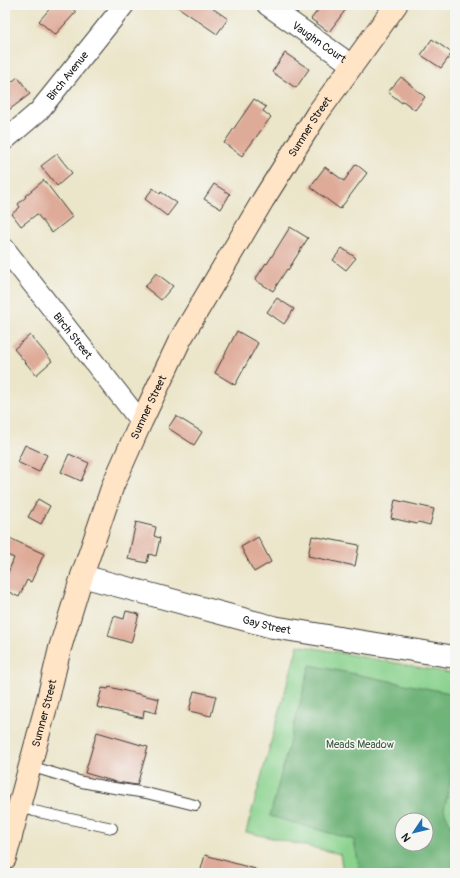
<svg xmlns="http://www.w3.org/2000/svg" width="460" height="878" font-family="Pangolin,sans-serif">
  <rect width="100%" height="100%" fill="#f6f6f2"/>
  <filter id="ink" filterUnits="userSpaceOnUse"><feTurbulence type="fractalNoise" baseFrequency=".025" numOctaves="2"/><feDisplacementMap in="SourceGraphic" scale="8" xChannelSelector="R" yChannelSelector="G"/><feConvolveMatrix kernelMatrix="1 2 1 2 8 2 1 2 1" color-interpolation-filters="sRGB"/></filter>
  <filter id="wash" filterUnits="userSpaceOnUse"><feTurbulence type="fractalNoise" baseFrequency=".012" numOctaves="4" result="noise"/><feDisplacementMap in="SourceGraphic" scale="16" xChannelSelector="R" yChannelSelector="G"/><feGaussianBlur stdDeviation="0.9" result="paint"/><feColorMatrix in="noise" values="0 0 0 0 0 0 0 0 0 0 0 0 0 0 0 0 0 1.4 0 .05"/><feComposite in="paint" operator="in"/></filter>
  <g filter="url(#wash)">
    <rect width="100%" height="100%" fill="#ebe5c9"/>
    <path fill="#8ad28e" stroke="#537755" fill-rule="evenodd" d="M 298,645 L 455,674 L 455,873 L 343,873 L 340,854 L 246,832 ZM 402,820 L 426,820 L 426,844 L 402,844 Z"/>
    <path fill="#6fb479" stroke="#46684a" fill-rule="evenodd" d="M 310,665 L 455,694 L 455,761 L 444,810 L 455,836 L 455,873 L 360,873 L 354,840 L 270,816 ZM 402,820 L 426,820 L 426,844 L 402,844 Z"/>
    <g id="blocks">
      <path fill="#dfab99" d="M 53,5 L 68,5 L 76,12 L 55,35 L 39,21 Z
        M 175,5 L 208,5 L 228,19 L 217,34 Z
        M 322,5 L 349,5 L 329,32 L 311,19 Z
        M 432,39 L 452,53 L 441,68 L 421,55 Z
        M 285,53 L 309,69 L 296,88 L 272,72 Z
        M 18,77 L 30,94 L 5,113 L 5,87 Z
        M 401,77 L 425,97 L 415,110 L 403,101 L 402,103 L 388,92 Z
        M 254,99 L 266,107 L 263,111 L 271,117 L 242,156 L 224,143 Z
        M 57,154 L 72,173 L 57,186 L 41,166 Z
        M 356,164 L 367,173 L 340,209 L 310,187 L 325,167 L 344,181 Z
        M 44,180 L 72,217 L 52,233 L 37,214 L 21,226 L 12,214 L 20,207 L 18,204 L 26,197 L 25,196 Z
        M 214,184 L 230,194 L 221,209 L 204,199 Z
        M 153,188 L 160,194 L 161,192 L 177,203 L 167,216 L 145,199 Z
        M 290,227 L 308,238 L 288,270 L 287,269 L 273,291 L 255,280 L 266,263 L 267,264 Z
        M 342,248 L 356,258 L 346,270 L 333,260 Z
        M 156,273 L 173,286 L 161,300 L 145,287 Z
        M 277,298 L 294,309 L 284,324 L 267,312 Z
        M 237,331 L 258,343 L 235,385 L 215,373 Z
        M 30,335 L 52,361 L 36,375 L 14,349 Z
        M 176,416 L 202,432 L 194,445 L 168,428 Z
        M 25,445 L 47,455 L 39,472 L 17,462 Z
        M 69,454 L 89,463 L 81,481 L 61,472 Z
        M 38,499 L 50,506 L 41,524 L 28,517 Z
        M 395,500 L 434,509 L 430,525 L 418,522 L 417,524 L 391,518 Z
        M 136,522 L 156,527 L 154,536 L 160,538 L 156,556 L 149,554 L 147,563 L 128,559 Z
        M 5,536 L 44,554 L 31,582 L 27,580 L 19,597 L 5,590 L 5,580 L 14,558 L 5,554 Z
        M 312,536 L 359,545 L 355,566 L 308,556 Z
        M 258,537 L 271,562 L 254,572 L 241,547 Z
        M 126,611 L 139,614 L 131,643 L 108,636 L 114,616 L 124,619 Z
        M 109,687 L 159,699 L 156,713 L 144,710 L 143,718 L 97,707 L 102,688 L 108,689 Z
        M 194,691 L 216,696 L 211,716 L 189,711 Z
        M 97,732 L 148,747 L 137,785 L 116,782 L 85,773 Z
        M 205,855 L 255,869 L 254,873 L 200,873 Z"/>
    </g>
  </g>
  <g filter="url(#ink)">
    <use href="#blocks" fill-opacity="0" stroke="#3b3a36" stroke-width="1"/>
    <g fill="none" stroke-linecap="round" stroke-linejoin="round">
      <defs>
        <path id="service" d="M 30,766 L 82,782 L 108,787 L 146,793 L 195,805
          M 19,806 L 34,811 L 112,828"/>
        <g id="minor">
          <path id="s1" d="M 267,5 L 352,65"/>
          <path id="s2" d="M 5,140 L 39,111 L 124,5"/>
          <path id="s3" d="M 5,249 L 141,422"/>
        </g>
        <g id="tertiary">
          <path id="s4" d="M 82,576 L 273,627 L 455,657"/>
        </g>
        <g id="secondary">
          <path id="s5" d="M 5,858 L 47,703 L 60,648 L 82,576 L 113,485 L 141,422 L 180,340 L 263,200 L 317,114 L 396,5"/>
        </g>
      </defs>
      <use href="#service" stroke="#3b3a36" stroke-width="12"/>
      <use href="#minor" stroke="#3b3a36" stroke-width="22"/>
      <use href="#tertiary" stroke="#3b3a36" stroke-width="24"/>
      <use href="#secondary" stroke="#3b3a36" stroke-width="24"/>
      <use href="#service" stroke="#fff" stroke-width="10"/>
      <use href="#minor" stroke="#fff" stroke-width="20"/>
      <use href="#tertiary" stroke="#fff" stroke-width="22"/>
      <use href="#secondary" stroke="#ffe4c6" stroke-width="22"/>
    </g>
  </g>
  <g text-anchor="middle" dominant-baseline="central" stroke-width="3.5" stroke-linejoin="round" paint-order="stroke">
    <g font-size="11" fill="#1c1c1c" stroke="#f6f6f2">
      <text stroke="none"><textPath href="#s1" startOffset="64">Vaughn Court</textPath></text>
      <text stroke="none"><textPath href="#s2" startOffset="90">Birch Avenue</textPath></text>
      <text stroke="none"><textPath href="#s5" startOffset="798">Sumner Street</textPath></text>
      <text stroke="none"><textPath href="#s3" startOffset="110">Birch Street</textPath></text>
      <text stroke="none"><textPath href="#s5" startOffset="474">Sumner Street</textPath></text>
      <text stroke="none"><textPath href="#s4" startOffset="191">Gay Street</textPath></text>
      <text stroke="none"><textPath href="#s5" startOffset="150">Sumner Street</textPath></text>
    </g>
    <g font-size="11" fill="#425c44" stroke="#f6f6f2">
      <text x="360" y="744">Meads Meadow</text>
    </g>
  </g>
  <rect width="460" height="878" fill="none" stroke="#f6f6f2" stroke-width="20"/>
  <g transform="translate(414 832) rotate(235)"><circle r="19" fill="#f6f6f2" stroke="#9f9f9c"/>
  <path d="M0-3L7 15L0 10L-7 15Z" fill="#1f6fb2"/>
  <text y="-6" font-size="11" font-weight="bold" text-anchor="middle" fill="#1c1c1c">N</text>
  </g>
</svg>
